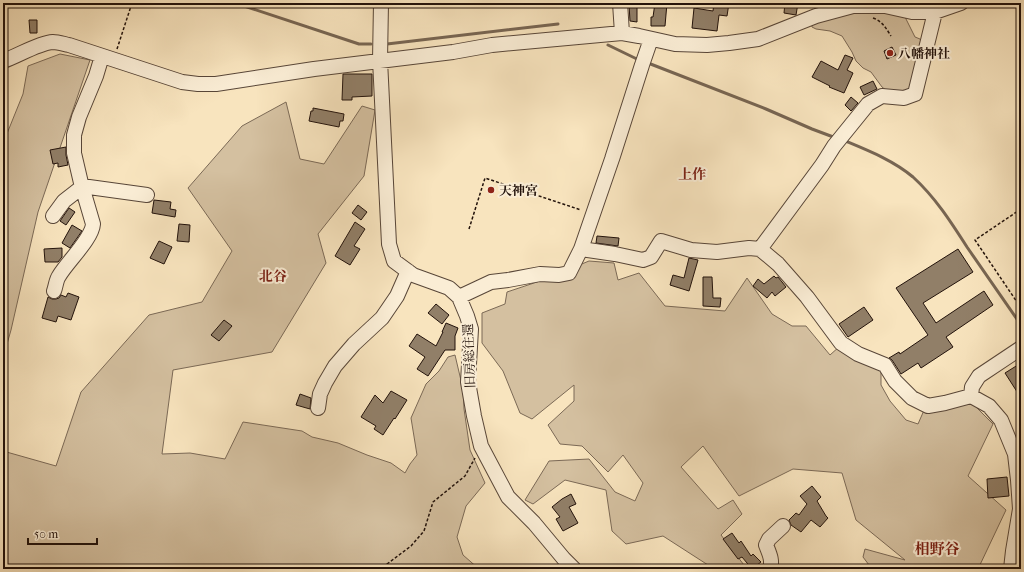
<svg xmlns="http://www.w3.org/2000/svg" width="1024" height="572" font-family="'IM FELL French Canon','Noto Serif JP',serif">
  <rect width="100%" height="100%" fill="#f8e4be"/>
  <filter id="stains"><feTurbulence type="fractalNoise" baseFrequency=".005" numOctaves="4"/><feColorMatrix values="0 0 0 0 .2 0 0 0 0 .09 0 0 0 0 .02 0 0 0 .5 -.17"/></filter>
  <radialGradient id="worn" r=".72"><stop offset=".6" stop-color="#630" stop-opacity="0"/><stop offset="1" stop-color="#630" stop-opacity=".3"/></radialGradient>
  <path fill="#d4c0a0" stroke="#7b6956" d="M 887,12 L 905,17 L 915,37 L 920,39 L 925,47 L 913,89 L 892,95 L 882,87 L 871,72 L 863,68 L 856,61 L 852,52 L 842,36 L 830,31 L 816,29 L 812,27 L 811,23 L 824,17 L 857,13 Z
    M 60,54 L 90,60 L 38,212 L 11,330 L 3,358 L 3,172 L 4,141 L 23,94 L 28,66 Z
    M 286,102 L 300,159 L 324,164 L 362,106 L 375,110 L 364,176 L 318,234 L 326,263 L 272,352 L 173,370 L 162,454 L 190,453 L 225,459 L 243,422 L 302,431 L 312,437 L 338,443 L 367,455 L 391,463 L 405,473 L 410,464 L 417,455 L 411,418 L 426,384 L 439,371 L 448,357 L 455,355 L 463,389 L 464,409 L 470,450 L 485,483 L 466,506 L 457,537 L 463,555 L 479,569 L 3,569 L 3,451 L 56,466 L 81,392 L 149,315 L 202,302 L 232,251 L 188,188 L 242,126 Z
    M 589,261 L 614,263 L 618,280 L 639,273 L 665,306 L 725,311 L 747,278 L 772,314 L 792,326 L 806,326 L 830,355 L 840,346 L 881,365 L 881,385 L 890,401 L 906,420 L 918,424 L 925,408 L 970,401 L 993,424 L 968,476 L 1006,510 L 978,569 L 872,569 L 863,557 L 865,549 L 905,560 L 856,520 L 842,473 L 793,469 L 739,496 L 703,446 L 681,467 L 718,509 L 733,500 L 742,514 L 721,535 L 747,569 L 708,569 L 708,565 L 663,536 L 626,544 L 612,531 L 606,490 L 565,480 L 533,504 L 525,500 L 549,461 L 589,459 L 615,492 L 635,501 L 643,483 L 623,455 L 608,472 L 582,446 L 560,444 L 548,425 L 574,401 L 574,385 L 532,419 L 520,413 L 503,371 L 482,343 L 482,313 L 505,304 L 507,292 L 543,280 Z"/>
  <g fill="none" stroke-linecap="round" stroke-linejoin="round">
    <path stroke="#776552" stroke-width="3" d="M 235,3 L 359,44 L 371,44
      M 387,44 L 558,24
      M 608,45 L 641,61
      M 648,63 L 766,109 L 812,129 L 836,138
      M 843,140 C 867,150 893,160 913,177 C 935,197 951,222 967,247 C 985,273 1003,299 1021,325"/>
  </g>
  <path fill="#917f68" stroke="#22120b" d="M 655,3 L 667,3 L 665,26 L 651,26 L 651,17 L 653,17 Z
    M 714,3 L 729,3 L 727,16 L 719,15 L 717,31 L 692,28 L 694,8 L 713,11 Z
    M 785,3 L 798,3 L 796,15 L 784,13 Z
    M 629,5 L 637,6 L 637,22 L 630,21 Z
    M 29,20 L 37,20 L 37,33 L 30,33 Z
    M 892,47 L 896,55 L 887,59 L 884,51 Z
    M 845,55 L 853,58 L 847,70 L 853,73 L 844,93 L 829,87 L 830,86 L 812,77 L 821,61 L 838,70 Z
    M 343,74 L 372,74 L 372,96 L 352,97 L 352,100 L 342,100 Z
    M 873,81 L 877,89 L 864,95 L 860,87 Z
    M 851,97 L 858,103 L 851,111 L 845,105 Z
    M 313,108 L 344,114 L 343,121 L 340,121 L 339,127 L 309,121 L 311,111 L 313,111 Z
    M 66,147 L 66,155 L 68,165 L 58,167 L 58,163 L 53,164 L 50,150 Z
    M 154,200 L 171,202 L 170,209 L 176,210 L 175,217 L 152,213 Z
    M 358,205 L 367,212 L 361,220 L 352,213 Z
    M 69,208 L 75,212 L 66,225 L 60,221 Z
    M 355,222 L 365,229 L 354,246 L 360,249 L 350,265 L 335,256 Z
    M 179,224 L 190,225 L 189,242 L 177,241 Z
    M 72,225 L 82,231 L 70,248 L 62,243 Z
    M 597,236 L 619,238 L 618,246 L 596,243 Z
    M 159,241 L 172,247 L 164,264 L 150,258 Z
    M 62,248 L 62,257 L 58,262 L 45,262 L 44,249 Z
    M 958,249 L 973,272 L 923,303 L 936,323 L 984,291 L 993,305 L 946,337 L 953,347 L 921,368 L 918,363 L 901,374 L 892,360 L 889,358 L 899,352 L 900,354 L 928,335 L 896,288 Z
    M 689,258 L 698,260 L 689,291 L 670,285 L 673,275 L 684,278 Z
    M 774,276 L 776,278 L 778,277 L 786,287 L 775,296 L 772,292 L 767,298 L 753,286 L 758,279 L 764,284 Z
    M 703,277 L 712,277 L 713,298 L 721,298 L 720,307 L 703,306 Z
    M 68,293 L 79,297 L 71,320 L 58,316 L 56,322 L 42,318 L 48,297 L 52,299 L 56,299 L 59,298 L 61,295 L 66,297 Z
    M 436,304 L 449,315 L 442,324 L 428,313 Z
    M 864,307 L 873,320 L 848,337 L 839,324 Z
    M 224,320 L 232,326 L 219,341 L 211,335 Z
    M 446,323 L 458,328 L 455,336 L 455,350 L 445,350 L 428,376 L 417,369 L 425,357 L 409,346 L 417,334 L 436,346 L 443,332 L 442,332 Z
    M 1021,363 L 1021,398 L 1005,373 Z
    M 391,391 L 407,400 L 395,419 L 394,418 L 383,435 L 374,429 L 376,426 L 361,417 L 375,395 L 383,403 Z
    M 300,394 L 311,398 L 310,409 L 296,405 Z
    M 1007,477 L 1009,496 L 988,498 L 987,479 Z
    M 812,486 L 821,497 L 817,501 L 826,516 L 828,518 L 820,527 L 811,520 L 801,532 L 791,525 L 789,520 L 796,513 L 799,515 L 807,504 L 800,496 Z
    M 571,494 L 576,504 L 569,507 L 578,523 L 563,531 L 556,519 L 560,517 L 552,507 L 562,499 Z
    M 732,533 L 739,543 L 741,541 L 751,556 L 753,554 L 761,562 L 752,569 L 742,557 L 738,559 L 723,539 Z"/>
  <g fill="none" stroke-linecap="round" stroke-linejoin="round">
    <defs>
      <path id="minor" d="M 381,3 L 380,60 L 389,244 L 394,261 L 413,275 L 449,288 L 459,297 L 467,316 L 471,329 L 468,382 L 474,416 L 481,446 L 508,497 L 534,523 L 564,559 L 574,569
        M 620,3 L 622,33
        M 3,61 C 18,56 38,43 53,42 C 58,42 64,44 69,45 L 182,82 L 198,84 L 216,84 L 314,69 L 453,52 L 492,45 L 622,33 L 639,36 L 675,44 L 707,45 L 729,43 L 758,39 L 816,16 L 853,6 L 885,6 L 912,12 L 935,12 L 961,3
        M 53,216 L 64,201 L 82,187 L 89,187 L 147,195
        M 581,249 L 615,254 L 643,260 L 651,257 L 661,241 L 691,250 L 717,252 L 749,248 L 760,249 L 778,264 L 807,297 L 841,343 L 858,354 L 885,365 L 895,381 L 912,398 L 928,406 L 945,403 L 971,396 L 989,406 L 1001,420 L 1015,454 L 1018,480 L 1020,509 L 1013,551 L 1011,569
        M 760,249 L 822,165 L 834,146 L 868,104 L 882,96 L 904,98 L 915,94 L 935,12
        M 54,291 C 56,286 56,280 59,276 C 67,262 92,239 93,224 L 81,183 L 74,153 L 74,135 L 79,117 L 96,76 L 102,56
        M 459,297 L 491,282 L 508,280 L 540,274 L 559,275 L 569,273 L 581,249 L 612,159 L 642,65 L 651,39
        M 971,396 L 972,387 L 979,376 L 1021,348
        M 318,408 L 320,394 L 325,383 L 335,366 L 354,344 L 382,318 L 397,296 L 408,271
        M 770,569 C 773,560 769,553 766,545 L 769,539 L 783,526"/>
    </defs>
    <use href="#minor" stroke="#584638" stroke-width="16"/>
    <path stroke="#22120b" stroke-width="1.5" stroke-dasharray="3 2" stroke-linecap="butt" d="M 873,18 C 882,21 886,28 891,36
      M 117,49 L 132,3
      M 1021,209 L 975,240 L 1021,308
      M 469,229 L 485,178 L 581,210
      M 386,569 L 387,564 L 411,546 L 424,531 L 433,502 L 465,476 L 475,458"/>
    <use href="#minor" stroke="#faedd5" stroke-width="14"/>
  </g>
  <g fill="#8f2418" stroke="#faedd5" stroke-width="1.5">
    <circle cx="890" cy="53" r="4"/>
    <circle cx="491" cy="190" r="4"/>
  </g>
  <g text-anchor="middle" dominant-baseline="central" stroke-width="4" stroke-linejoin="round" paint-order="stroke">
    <g font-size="13" font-weight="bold" fill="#22120b" stroke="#faedd5" text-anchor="start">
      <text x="898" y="53">八幡神社</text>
      <text x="499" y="190">天神宮</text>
    </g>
    <g font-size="13" fill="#22120b" stroke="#faedd5">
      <text transform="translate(469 356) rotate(-92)">旧房総往還</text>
    </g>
    <g font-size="14" font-weight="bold" fill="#7a1f14" stroke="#faedd5">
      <text x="692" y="174">上作</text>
      <text x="273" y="276">北谷</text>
    </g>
    <g font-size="15" font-weight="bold" fill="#7a1f14" stroke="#faedd5">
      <text x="937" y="549">相野谷</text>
    </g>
  </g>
  <rect width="1024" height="572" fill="none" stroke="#f8e4be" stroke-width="16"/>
  <rect x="4" y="4" width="1016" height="564" fill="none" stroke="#22120b" stroke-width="2"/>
  <rect x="8" y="8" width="1008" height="556" fill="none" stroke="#22120b"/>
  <path d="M28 538v6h69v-6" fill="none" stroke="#22120b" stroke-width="2"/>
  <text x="34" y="538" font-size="12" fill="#22120b" stroke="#faedd5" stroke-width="3" paint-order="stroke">50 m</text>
  <rect width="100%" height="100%" filter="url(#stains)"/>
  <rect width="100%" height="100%" fill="url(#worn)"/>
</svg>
